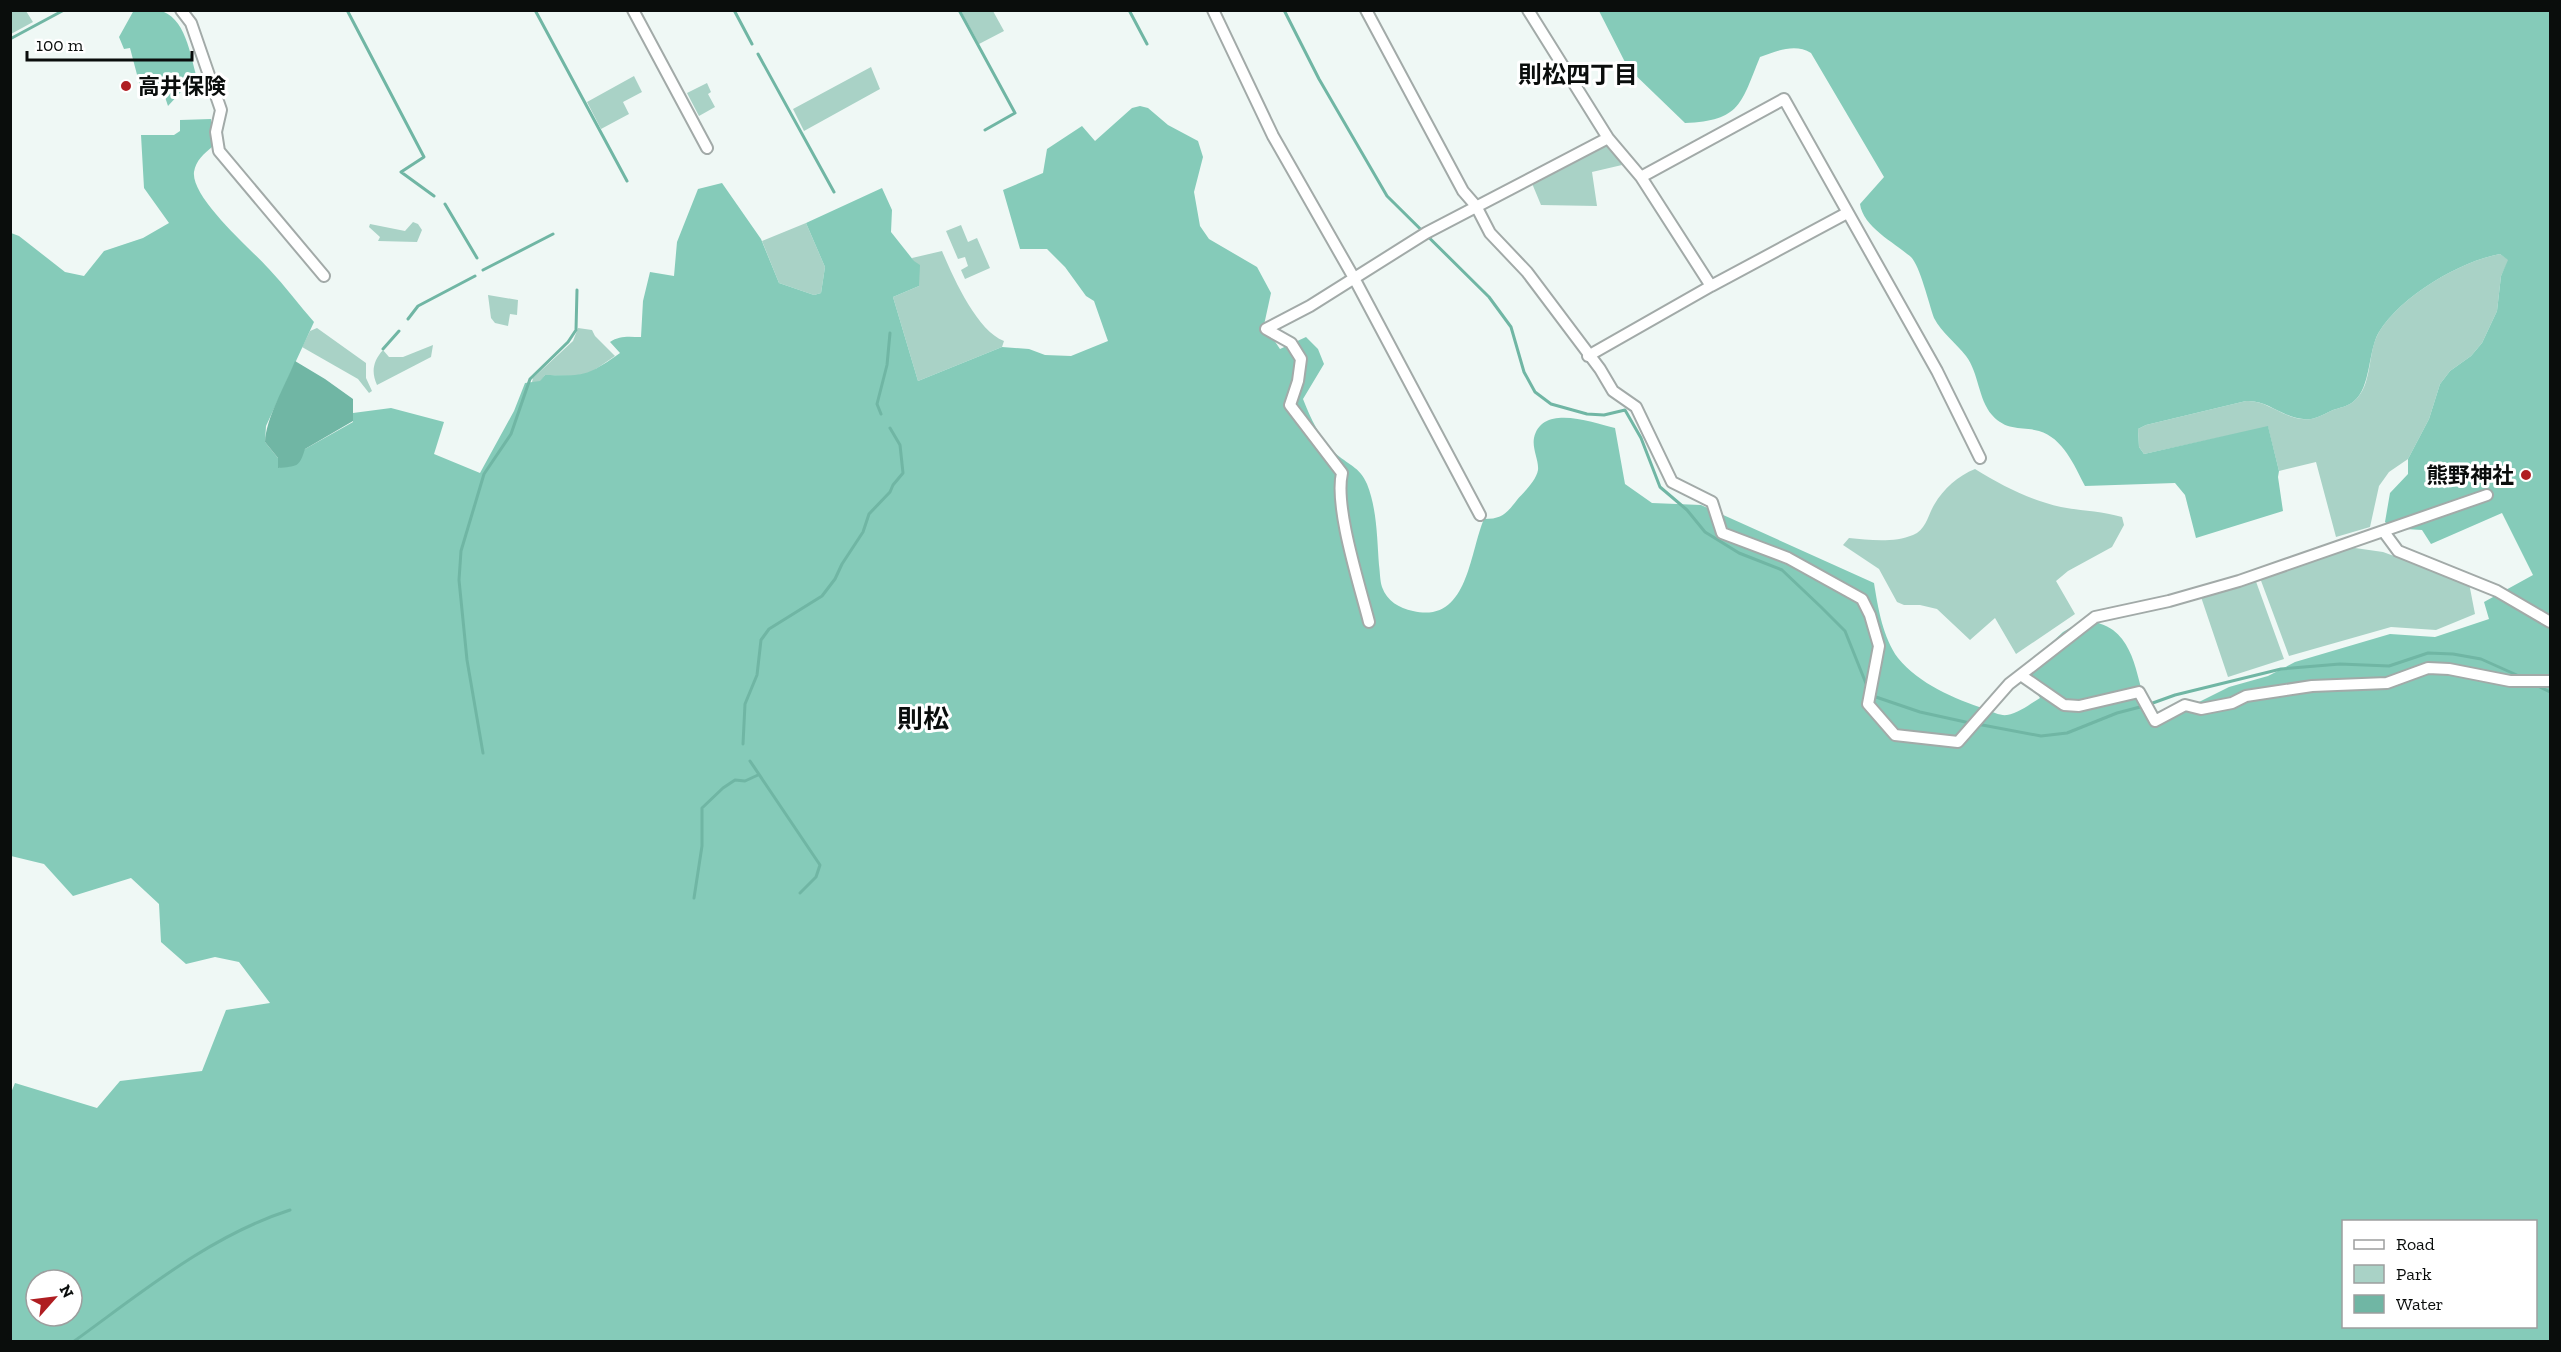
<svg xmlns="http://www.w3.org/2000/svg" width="2561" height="1352" font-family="'Zilla Slab','Noto Sans JP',serif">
  <rect width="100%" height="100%" fill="#eff8f5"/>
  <path fill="#a9d2c6" d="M 11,10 L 26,11 L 33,22 L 11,34 Z
    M 961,11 L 993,11 L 1004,31 L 979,44 Z
    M 871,67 L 880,89 L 804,131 L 793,109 Z
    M 634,76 L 642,92 L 623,102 L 629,114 L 601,129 L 587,102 Z
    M 707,83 L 711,92 L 708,94 L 715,107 L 699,116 L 687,93 Z
    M 1608,142 L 1622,165 L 1592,172 L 1597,206 L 1541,205 L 1531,181 Z
    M 413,222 L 418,224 L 422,230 L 417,242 L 378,241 L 380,237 L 369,227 L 370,224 L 405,231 Z
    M 806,223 L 825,267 L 821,293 L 814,295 L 779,283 L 762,241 Z
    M 961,225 L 968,242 L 977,238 L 990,268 L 965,279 L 961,270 L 968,266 L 965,257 L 958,259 L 946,231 Z
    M 942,251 C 953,277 977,331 1004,341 L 1002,347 L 918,381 L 893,297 L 919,286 L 912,258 Z
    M 2500,254 L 2509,260 L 2501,276 L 2497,311 L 2482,343 L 2471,356 L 2450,371 L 2440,384 L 2429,419 L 2408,459 L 2389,472 L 2379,486 L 2370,527 L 2336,537 L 2316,462 L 2279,471 L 2268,427 L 2144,454 L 2139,447 L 2138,429 L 2146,425 L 2246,401 C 2268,399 2286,422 2311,419 C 2318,418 2326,413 2333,410 C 2339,408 2349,406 2354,401 C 2373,386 2367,352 2379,332 C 2400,297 2460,261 2500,254 Z
    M 488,295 L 518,300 L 517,315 L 510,314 L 508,326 L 495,323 L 491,318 Z
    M 317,328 L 366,363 L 366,378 L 372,391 L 369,393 L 358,379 L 302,347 L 310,331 Z
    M 578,328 L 592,330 L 595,336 L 615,356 L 590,373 L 573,376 L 545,375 L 540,382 L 532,382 L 533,378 L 573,341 Z
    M 433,345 L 431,357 L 377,385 C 371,372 373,361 383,350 L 389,357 L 403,357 Z
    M 1975,469 C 2003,486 2029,500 2061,507 C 2082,511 2101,511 2122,517 L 2124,525 L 2112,547 L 2068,571 L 2056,581 L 2075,614 L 2016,654 L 1995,618 L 1970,640 L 1937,609 L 1920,605 L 1904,605 L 1897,602 L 1879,569 L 1843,545 L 1849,538 C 1869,540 1894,543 1913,535 C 1926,530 1928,515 1934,505 C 1944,488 1958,476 1975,469 Z
    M 2348,547 L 2383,552 L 2469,583 L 2475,614 L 2436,630 L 2391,627 L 2289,656 L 2260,578 Z
    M 2254,576 L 2284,659 L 2228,677 L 2199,591 Z"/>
  <path fill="#85cbb9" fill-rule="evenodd" d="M 134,10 C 141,10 150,9 158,10 C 186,16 190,55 197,78 L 190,82 L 168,106 L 163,91 L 155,92 L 140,86 L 130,48 L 124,49 L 119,37 Z
    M 1599,11 L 2550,11 L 2550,1341 L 11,1341 L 10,1095 L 15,1083 L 97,1108 L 120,1081 L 202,1071 L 226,1010 L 270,1003 L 239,962 L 215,957 L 186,964 L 161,942 L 159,904 L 131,878 L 73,896 L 44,864 L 11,856 L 11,233 L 19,236 L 65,272 L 84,276 L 104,251 L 143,238 L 169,223 L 144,188 L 141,135 L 174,135 L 180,131 L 180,120 L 211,119 L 213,146 C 204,154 196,160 194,172 C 191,198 252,250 269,269 C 285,286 299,305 314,322 L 266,426 L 265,442 L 278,458 L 279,468 L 305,449 L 353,422 L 353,413 L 391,408 L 444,422 L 434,454 L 480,473 L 514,411 L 525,383 L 540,381 L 545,375 C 586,376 587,376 620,353 L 610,342 C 620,335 630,337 641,337 L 643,301 L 650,272 L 674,276 L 677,242 L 698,189 L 722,183 L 761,239 L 779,283 L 814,295 L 821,293 L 825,267 L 806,223 L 882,188 L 892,210 L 891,232 L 914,261 L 920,265 L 919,286 L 893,297 L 918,381 L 1002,347 L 1029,349 L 1045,355 L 1071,356 L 1108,341 L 1094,301 L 1086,296 L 1065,267 L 1047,249 L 1020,249 L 1003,190 L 1043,173 L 1047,149 L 1082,126 L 1095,141 L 1132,108 L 1140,106 L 1148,108 L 1168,125 L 1198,141 L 1203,157 L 1194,192 L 1200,226 L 1209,239 L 1257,267 L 1271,293 L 1264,325 L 1280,349 L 1306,337 L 1318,349 L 1324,364 L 1303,399 C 1311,419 1319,437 1335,453 C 1347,464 1360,467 1367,484 C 1377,509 1377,538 1379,565 C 1380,572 1380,581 1382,587 C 1387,601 1399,608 1413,611 C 1468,624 1469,554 1484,519 C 1502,519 1506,514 1517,500 C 1524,492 1536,481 1538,470 C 1539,460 1532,449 1534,438 C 1542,403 1593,423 1615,428 L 1625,484 L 1652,503 L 1701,505 L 1874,583 C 1878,608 1883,638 1898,658 C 1919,684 1955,699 1985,709 C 1992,712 2001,716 2007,715 C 2019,713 2030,704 2040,698 L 2022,670 L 2063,632 L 2087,618 C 2095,622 2106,625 2113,630 C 2141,651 2137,698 2155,724 L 2229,687 L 2268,676 L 2295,662 L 2390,634 L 2435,637 L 2489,619 L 2484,602 L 2533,575 L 2502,513 L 2431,544 L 2422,530 L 2405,529 L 2398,533 L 2385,522 L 2390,493 L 2408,474 L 2408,459 L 2429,419 L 2440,384 L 2450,371 L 2471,356 L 2482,343 L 2497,311 L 2501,276 L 2508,260 L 2500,254 C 2460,261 2400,297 2379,332 C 2368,350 2371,388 2354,401 C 2349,406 2339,408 2333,410 C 2326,413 2318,418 2311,419 C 2286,422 2269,399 2246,401 L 2146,425 L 2138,429 L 2139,447 L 2144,454 L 2268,426 L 2279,471 L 2278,477 L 2283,511 L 2196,538 L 2185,495 L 2175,483 L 2085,486 C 2074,465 2063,438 2039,431 C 2022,426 2007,432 1992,415 C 1978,399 1979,373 1966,356 C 1956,343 1942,333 1934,318 C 1929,304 1920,266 1911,257 C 1895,243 1863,227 1860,204 L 1884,177 L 1811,53 C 1795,43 1777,51 1760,57 C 1741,103 1741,121 1685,123 L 1628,68 ZM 2344,1222 L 2536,1222 L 2536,1326 L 2344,1326 ZM 36,1280 L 72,1280 L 72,1316 L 36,1316 Z"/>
  <path fill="#70b6a4" d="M 295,361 L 325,379 L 353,399 L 353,421 L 305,449 C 299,468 297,466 278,468 L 278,458 L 265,442 C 266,418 285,386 295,361 Z"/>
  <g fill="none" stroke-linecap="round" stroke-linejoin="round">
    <path stroke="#70b6a4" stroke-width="3" d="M 347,10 L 424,157 L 401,172 L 434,196
      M 535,10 L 627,181
      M 734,10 L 752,44
      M 959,10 L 1015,113 L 985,130
      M 1129,10 L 1147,44
      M 1284,10 L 1319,79 L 1387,196 L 1489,297 L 1511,327 L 1524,372 L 1535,392 L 1551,404 L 1587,414 L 1604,415 L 1625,410 L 1641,438 L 1660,487 L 1687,510 L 1705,532 L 1739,553 L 1782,570 L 1821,607 L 1845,631 L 1867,686
      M 10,39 L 64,10
      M 758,54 L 834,192
      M 445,204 L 477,258
      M 483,270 L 553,234
      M 408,319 L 418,306 L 475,276
      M 383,349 L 399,331
      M 881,414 L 877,404 L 887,365 L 890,333
      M 2536,685 L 2550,692
      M 1873,696 L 1920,712 L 1970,723
      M 2150,704 L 2175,695 L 2281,669 L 2340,664 L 2389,666 L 2428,653 L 2453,654 L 2481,659 L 2519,676
      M 1977,724 L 2041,736 L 2067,733 L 2117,713 L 2144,706
      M 743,744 L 745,704 L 757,675 L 761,640 L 769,629 L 822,596 L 835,579 L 842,564 L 863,532 L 869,514 L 890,492 L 893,485 L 903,473 L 900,445 L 890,428
      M 483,753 L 467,660 L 459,580 L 461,551 L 484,474 L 511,434 L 530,379 L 568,342 L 576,330 L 577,290
      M 750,761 L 820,865 L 816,877 L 800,893
      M 694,898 L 702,846 L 702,808 L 723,788 L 735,780 L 745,781 L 758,775
      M 73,1342 C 141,1293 209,1236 290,1210"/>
    <defs>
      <path id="minor" d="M 181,10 L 191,23 L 221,110 L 216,132 L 219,151 L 324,276
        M 633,10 L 707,148
        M 1213,10 L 1273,136 L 1354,278 L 1480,515
        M 1366,10 L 1463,191 L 1476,206 L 1490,233 L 1527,272 L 1600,369 L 1613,391 L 1636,407 L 1672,482 L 1712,502 L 1722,533 L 1788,558 L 1862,599 L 1870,615 L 1879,646 L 1868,704 L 1895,735 L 1958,742 L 2009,684 L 2095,617 L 2169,601 L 2239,581 L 2487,495
        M 1528,10 L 1608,138 L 1641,177 L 1711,286
        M 1641,177 L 1784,99 L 1937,371 L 1980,458
        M 1588,356 L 1711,286 L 1847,213
        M 2384,532 L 2398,551 L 2497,591 L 2550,622
        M 1369,622 C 1360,586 1334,507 1342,473 L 1290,405 L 1298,381 L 1301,359 L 1291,343 L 1266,329 L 1310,306 L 1426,233 L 1608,138
        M 2022,676 L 2064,705 L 2079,706 L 2139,692 L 2155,721 L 2185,705 L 2201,709 L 2232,703 L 2246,696 L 2312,686 L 2387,683 L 2428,668 L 2449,669 L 2510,681 L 2550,681"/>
    </defs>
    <use href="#minor" stroke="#a2aaa8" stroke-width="14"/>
    <use href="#minor" stroke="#fff" stroke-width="10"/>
  </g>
  <g fill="#af1d21" stroke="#fff" stroke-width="2">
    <circle cx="126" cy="86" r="6"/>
    <circle cx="2526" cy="475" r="6"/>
  </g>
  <g text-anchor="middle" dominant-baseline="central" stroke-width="6" stroke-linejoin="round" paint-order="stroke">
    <g font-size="22" font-weight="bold" fill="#0a0d0c" stroke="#fff" text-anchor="start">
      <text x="138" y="86">高井保険</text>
      <text x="2514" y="475" text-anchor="end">熊野神社</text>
    </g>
    <g font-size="24" font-weight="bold" fill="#0a0d0c" stroke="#fff">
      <text x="1578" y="74">則松四丁目</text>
    </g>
    <g font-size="26" font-weight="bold" fill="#0a0d0c" stroke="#fff">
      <text x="923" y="719">則松</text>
    </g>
  </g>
  <rect width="2561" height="1352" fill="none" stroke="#0a0d0c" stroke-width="24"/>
  <rect x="2342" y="1220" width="195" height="108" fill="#ffffff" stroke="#9d9e9e" stroke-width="1.5"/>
  <rect x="2354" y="1240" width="30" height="9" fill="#ffffff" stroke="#9d9e9e" stroke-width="1.5"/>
  <text x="2396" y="1250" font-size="18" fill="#0a0d0c">Road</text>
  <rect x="2354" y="1265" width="30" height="18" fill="#a9d2c6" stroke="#9d9e9e" stroke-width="1.5"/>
  <text x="2396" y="1280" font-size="18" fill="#0a0d0c">Park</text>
  <rect x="2354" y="1295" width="30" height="18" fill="#70b6a4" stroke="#9d9e9e" stroke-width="1.5"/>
  <text x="2396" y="1310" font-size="18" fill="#0a0d0c">Water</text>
  <g transform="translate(54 1298) rotate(62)"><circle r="28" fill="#ffffff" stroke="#9d9e9e" stroke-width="1.5"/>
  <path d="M0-4.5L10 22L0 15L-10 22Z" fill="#af1d21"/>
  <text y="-9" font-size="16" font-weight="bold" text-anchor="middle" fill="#0a0d0c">N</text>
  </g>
  <path d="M27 51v9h165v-9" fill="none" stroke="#0a0d0c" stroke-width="3"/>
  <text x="36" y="51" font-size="18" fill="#0a0d0c" stroke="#ffffff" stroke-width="4.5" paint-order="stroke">100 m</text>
</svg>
